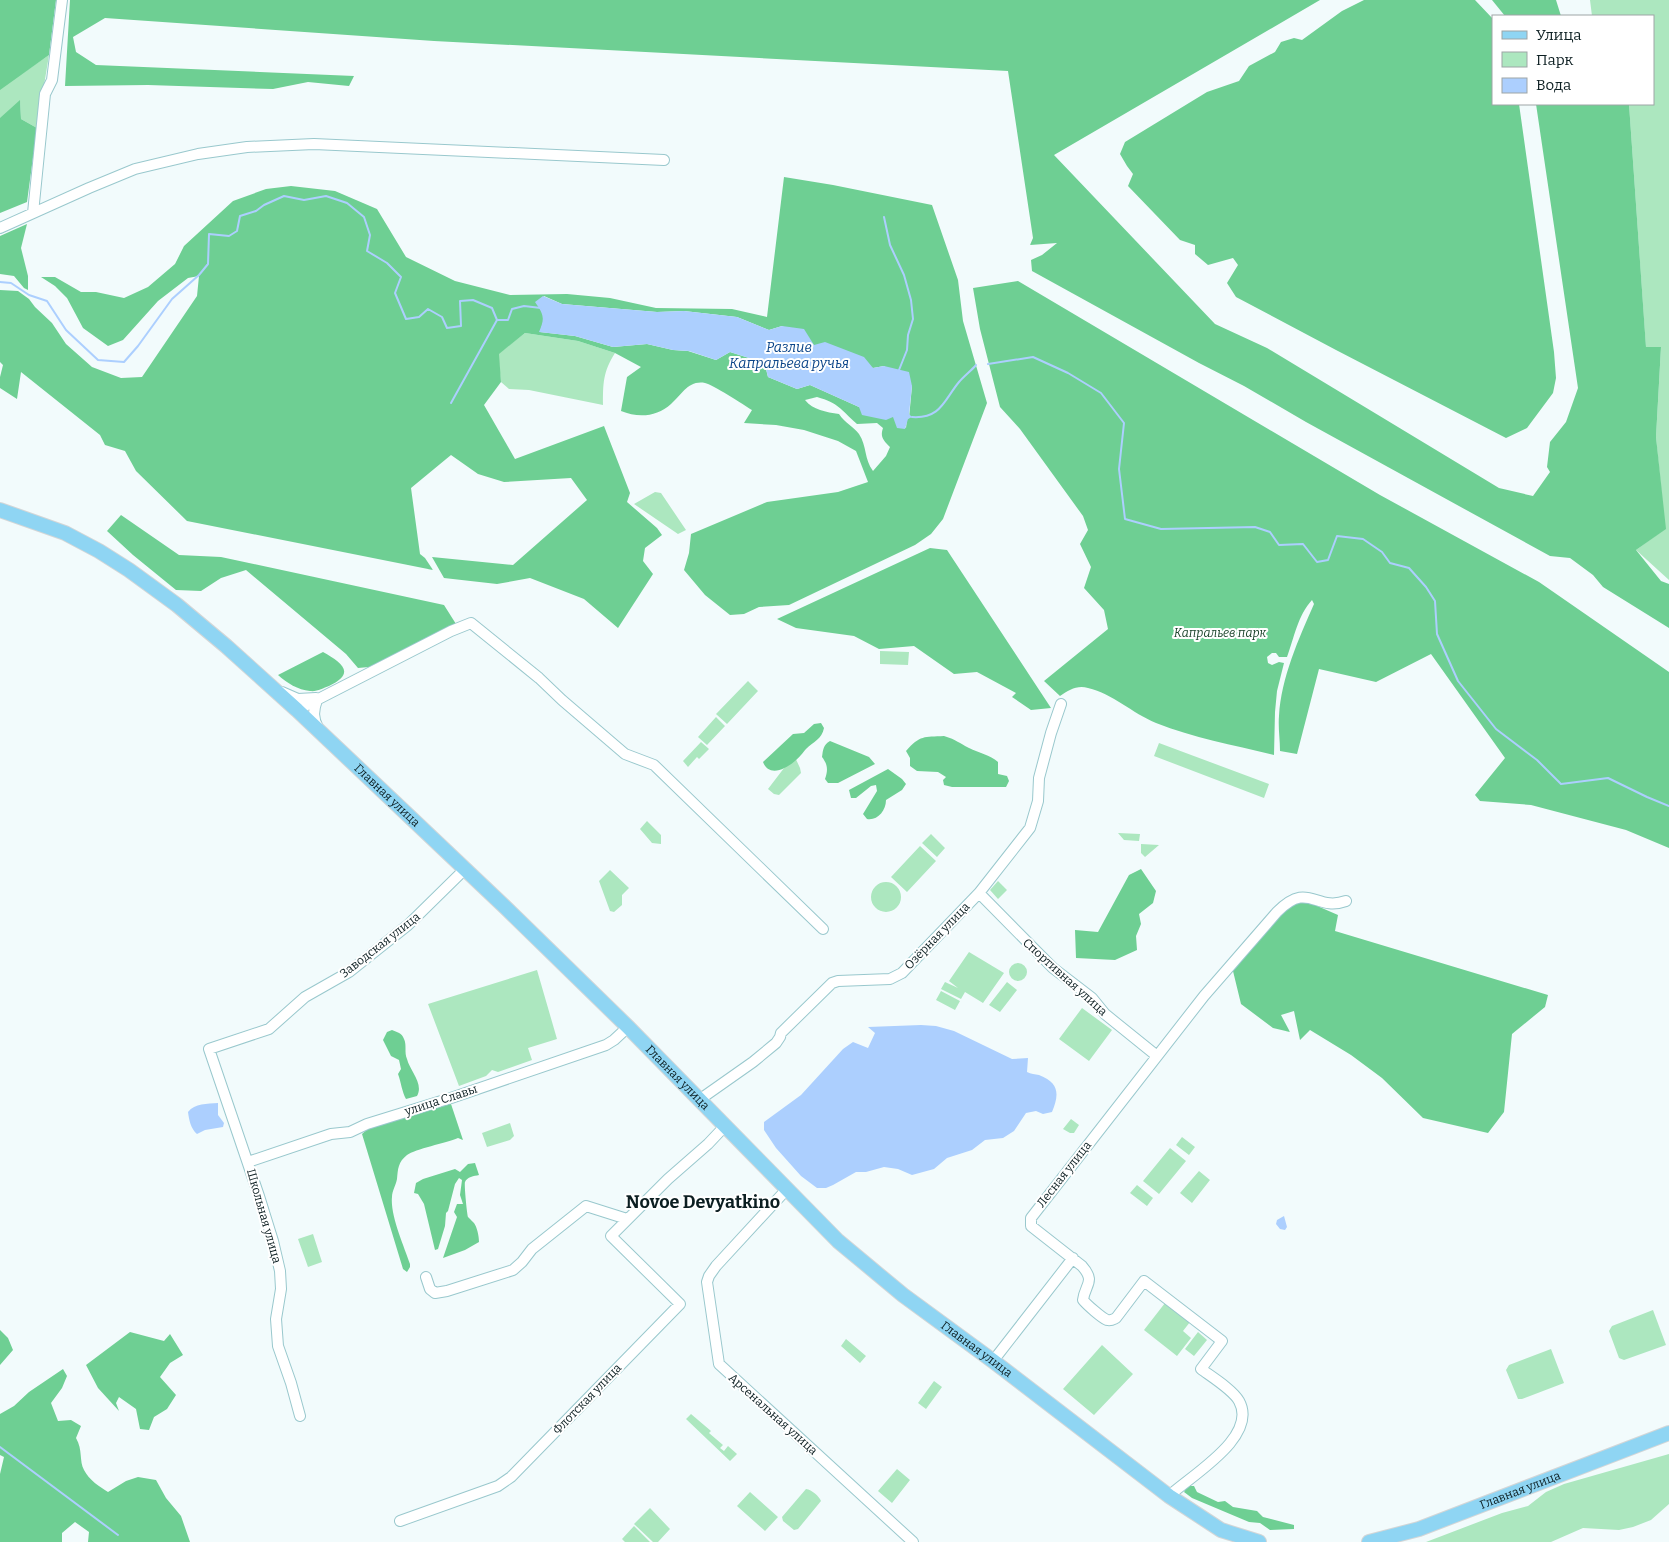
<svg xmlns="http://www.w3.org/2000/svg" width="1669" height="1542" font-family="Bitter,serif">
  <rect width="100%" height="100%" fill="#f2fbfc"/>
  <path fill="#ace7bf" d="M 1590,0 L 1669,0 L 1669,580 L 1636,550 L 1665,529 L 1656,437 L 1661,347 L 1646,348 L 1629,104 L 1653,104 L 1653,16 L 1592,16 Z
    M 0,50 L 20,75 L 49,55 L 37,128 L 21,119 L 20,101 L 0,144 Z
    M 525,333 L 578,341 L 615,353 C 603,372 603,383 603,405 L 529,390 L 509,389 L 501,382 L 498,354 Z
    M 655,492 L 661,493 L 686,530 L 678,534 L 634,504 Z
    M 880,651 L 909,652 L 908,665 L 880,664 Z
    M 748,681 L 758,691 L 727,724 L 716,714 Z
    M 716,717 L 725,726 L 707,745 L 698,737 Z
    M 701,742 L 709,749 L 699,759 L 697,757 L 688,767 L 683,761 Z
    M 1159,743 L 1269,784 L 1264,798 L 1154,756 Z
    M 794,755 L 800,768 L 801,773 L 779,795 L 774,794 L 768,789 Z
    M 647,821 L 661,835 L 661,844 L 652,843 L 640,829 Z
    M 1118,833 L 1140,834 L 1139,841 L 1124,840 Z
    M 931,834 L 945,848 L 937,857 L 922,843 Z
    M 1141,844 L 1159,845 L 1145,857 L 1141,853 Z
    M 920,846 L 936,861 L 907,892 L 891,877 Z
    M 610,870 L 629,888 L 622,895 L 622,905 L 614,912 L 610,911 L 599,881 Z
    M 998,881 L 1007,890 L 998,899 L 990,890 Z
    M871 897a15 15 0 1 1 30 0a15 15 0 1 1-30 0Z
    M 969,952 L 1004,973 L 983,1003 L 965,992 L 961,999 L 941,989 L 945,982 L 958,988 L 949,981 Z
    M1009 972a9 9 0 1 1 18 0a9 9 0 1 1-18 0Z
    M 537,970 L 557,1039 L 528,1048 L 532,1060 L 498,1072 L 492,1070 L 486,1076 L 459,1086 L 428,1004 Z
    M 1007,982 L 1017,990 L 1000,1012 L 989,1005 Z
    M 941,991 L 960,1001 L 955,1010 L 936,1000 Z
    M 1082,1008 L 1112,1030 L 1089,1061 L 1059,1039 Z
    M 1071,1119 L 1079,1125 L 1074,1133 L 1070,1133 L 1063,1129 Z
    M 510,1123 L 514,1136 L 510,1140 L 487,1147 L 482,1133 Z
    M 1182,1137 L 1195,1147 L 1189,1155 L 1176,1145 Z
    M 1170,1148 L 1186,1161 L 1159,1194 L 1143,1181 Z
    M 1199,1171 L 1210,1180 L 1192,1203 L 1180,1193 Z
    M 1137,1185 L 1153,1198 L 1147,1206 L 1130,1193 Z
    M 313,1234 L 322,1262 L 308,1267 L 298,1239 Z
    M 1165,1303 L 1190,1322 L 1183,1331 L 1191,1338 L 1177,1356 L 1144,1330 Z
    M 1653,1310 L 1666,1345 L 1624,1360 L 1619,1358 L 1609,1331 L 1612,1326 Z
    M 1198,1332 L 1207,1340 L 1194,1356 L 1185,1349 Z
    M 846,1339 L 866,1356 L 860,1363 L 841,1346 Z
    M 1102,1345 L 1133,1374 L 1094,1415 L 1063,1389 Z
    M 1551,1349 L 1564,1383 L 1522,1399 L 1518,1399 L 1506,1370 L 1509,1365 Z
    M 934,1381 L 942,1387 L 926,1409 L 918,1403 Z
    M 691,1414 L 711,1431 L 709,1433 L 723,1445 L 720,1448 L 724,1451 L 728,1446 L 737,1454 L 730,1461 L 686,1419 Z
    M 1669,1454 L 1669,1504 L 1651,1520 L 1633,1527 L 1619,1530 L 1583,1528 L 1551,1542 L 1426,1542 L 1502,1513 L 1528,1506 L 1546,1492 L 1564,1484 Z
    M 897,1469 L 910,1480 L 892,1503 L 878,1491 Z
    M 806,1489 C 812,1490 819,1496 821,1501 L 798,1529 L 794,1530 L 783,1521 L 782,1517 Z
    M 750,1492 L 778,1517 L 765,1531 L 737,1506 Z
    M 650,1508 L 670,1529 L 658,1542 L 653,1542 L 634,1524 Z
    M 634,1526 L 650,1542 L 625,1542 L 622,1539 Z"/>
  <path fill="#6ecf93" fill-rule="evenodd" d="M 0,0 L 56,0 L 49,55 L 0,90 Z
    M 70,0 L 1320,0 L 1054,155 L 1215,324 L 1267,348 L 1499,488 L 1533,496 L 1550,472 L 1547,467 L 1550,442 L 1566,422 L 1578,388 L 1536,104 L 1629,104 L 1646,347 L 1661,347 L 1656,437 L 1666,529 L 1636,550 L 1661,581 L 1669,584 L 1669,628 L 1603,587 L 1593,575 L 1570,558 L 1550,556 L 1306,422 L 1244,386 L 1199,363 L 1032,271 L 1031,260 L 1042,255 L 1057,243 L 1030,245 L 1033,238 L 1008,71 L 434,41 L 105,18 L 73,37 L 76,52 L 96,65 L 354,76 L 349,86 L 308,82 L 273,89 L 148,85 L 65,86 Z
    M 1364,0 L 1475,0 L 1493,19 L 1493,104 L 1519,104 L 1554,352 L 1556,378 L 1553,393 L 1527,428 L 1506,438 L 1336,350 L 1236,297 L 1227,283 L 1238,265 L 1233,258 L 1208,265 L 1195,254 L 1195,245 L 1180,240 L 1128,186 L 1133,174 L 1127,166 L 1120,154 L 1125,142 L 1207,92 L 1239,81 L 1249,66 L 1275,52 L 1281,42 L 1294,38 L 1302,40 L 1342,11 Z
    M 1492,0 L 1556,0 L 1561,16 L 1505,16 Z
    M 20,100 L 21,119 L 37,128 L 27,202 L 0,213 L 0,118 Z
    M 784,177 L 833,185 L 932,205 L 958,280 L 963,321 L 987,403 L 943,519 L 931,534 L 915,545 L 789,605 L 759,607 L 744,614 L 730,615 L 705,595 L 684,570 L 689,553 L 691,534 L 767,502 L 838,492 L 868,482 L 856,451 L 838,441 L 804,430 L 776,425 L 744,423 L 752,410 C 744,405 712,384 705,383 C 688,380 682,395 671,404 C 657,417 638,418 621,411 L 627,377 L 641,367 L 615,353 L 578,341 L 525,333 L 499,354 L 501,382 L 484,405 L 515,459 L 604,426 L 630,493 L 627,502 L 657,528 L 662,535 L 645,548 L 643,561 L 653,574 L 618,628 L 584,599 L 530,578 L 497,584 L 444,578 L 432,557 L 513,565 L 587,500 L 571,478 L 504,482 L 478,474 L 451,455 L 411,488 L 420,554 L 425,558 L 433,570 L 187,521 L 136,471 L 125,451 L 105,445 L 100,435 L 21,372 L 17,399 L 0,388 L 0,377 L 3,365 L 0,362 L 0,290 L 18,291 L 29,299 L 35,307 L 52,323 L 66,344 L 92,367 L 121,378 L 142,377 L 197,296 L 199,276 L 188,278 L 158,301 L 123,340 L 108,346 L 83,328 L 67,298 L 55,286 L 41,277 L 55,277 L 81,292 L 96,292 L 124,298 L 148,287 L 175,264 L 184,246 L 233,201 L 266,189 L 291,186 L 335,191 L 377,209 L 406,257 L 455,281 L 510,295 L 567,294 L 610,298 L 656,308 L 732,309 L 767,317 ZM 544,296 L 562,304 L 657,312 L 684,311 L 737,317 L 769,330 L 782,326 L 814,345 L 873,368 L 884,366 L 912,386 L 909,418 L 907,419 L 906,428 L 894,417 L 859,407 L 810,385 L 797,389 L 768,377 L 766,369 L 749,358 L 730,352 L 716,360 L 688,351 L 673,350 L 647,344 L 613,347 L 575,336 L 540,332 L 544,320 L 542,311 ZM 817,397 C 839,403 840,409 857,424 L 877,423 L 883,428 C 880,437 883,440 890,447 L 886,456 L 873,471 C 864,459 867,446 859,434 C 854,427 845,423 839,414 C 826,412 813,410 805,400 Z
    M 27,224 L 21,248 L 28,276 L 28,290 L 24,288 L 14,276 L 0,274 L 0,236 Z
    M 1018,281 L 1380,495 L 1539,582 L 1669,672 L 1669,848 L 1626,830 L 1531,805 L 1480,801 L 1475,795 L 1505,758 L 1431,654 L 1376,682 L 1319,669 L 1297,754 L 1280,751 C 1280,739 1278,727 1279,716 C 1281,678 1299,638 1314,604 L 1312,600 C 1298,615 1294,638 1287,657 L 1279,657 L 1276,653 L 1272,653 L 1267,657 L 1268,663 L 1272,665 L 1279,662 L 1284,663 L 1277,691 L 1275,712 L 1274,755 C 1234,745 1194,738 1156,723 C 1132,713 1113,694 1088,688 C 1077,685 1069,690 1060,696 L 1044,681 L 1108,629 L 1104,610 L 1084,588 L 1091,567 L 1080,544 L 1088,530 L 1083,516 L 1020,429 L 1000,407 L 980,329 L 973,288 Z
    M 121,515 L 179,555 L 221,557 L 444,605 L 456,624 L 369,667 L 358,668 L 346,654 L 246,570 L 221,578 L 201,591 L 176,590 L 133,555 L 107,531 Z
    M 930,548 L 947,550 L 1051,708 L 1031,710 L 1012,697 L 1016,693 L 977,672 L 954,674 L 914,646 L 879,649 L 854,636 L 796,628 L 777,619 Z
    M 323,652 C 341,662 357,673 329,686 C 323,688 317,692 310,691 C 298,690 287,683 278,675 Z
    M 821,723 L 824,728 C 822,739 813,742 806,749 C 804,751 803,753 801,755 C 792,766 770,780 763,762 L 793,734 L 804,733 L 814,724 Z
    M 944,736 C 957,740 959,743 969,748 C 979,753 990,755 998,762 L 998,774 L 1007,776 L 1009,781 L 1006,787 L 952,787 L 944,785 L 943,780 L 946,777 L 938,772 L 917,771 L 910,766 L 910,758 L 906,751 C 920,735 924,737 944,736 Z
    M 830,741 L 869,757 L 875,764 L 838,783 L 828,783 L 825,779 C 828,770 828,765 822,757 C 823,750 823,745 830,741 Z
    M 888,769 L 902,779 L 906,784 L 902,790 L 886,800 C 886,811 877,821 867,819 L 863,814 L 877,791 L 876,785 L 871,786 L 856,798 L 851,798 L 849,790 Z
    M 1141,869 L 1156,891 L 1153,903 L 1139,914 L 1141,924 L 1136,936 L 1137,950 L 1115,960 L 1076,958 L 1075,930 L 1098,932 L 1129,875 Z
    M 1297,901 L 1308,902 L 1338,915 L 1335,931 L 1548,995 L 1545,1007 L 1512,1034 L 1504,1112 L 1488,1133 L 1423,1118 L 1382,1078 L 1351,1055 L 1310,1030 L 1300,1040 L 1294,1011 L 1281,1015 L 1290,1032 L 1273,1028 L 1241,1004 L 1233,971 L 1286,907 Z
    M 392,1030 C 397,1032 402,1033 404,1039 C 407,1045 404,1052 407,1059 C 410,1071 424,1084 417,1096 L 406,1099 C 402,1092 401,1082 398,1074 L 401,1069 L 399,1060 L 391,1056 L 383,1040 L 387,1032 Z
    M 450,1101 L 463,1140 L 458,1138 C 446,1143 415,1149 407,1155 C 398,1162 398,1169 397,1179 C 396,1185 392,1191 392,1197 C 390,1215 404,1246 410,1264 L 410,1267 L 407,1272 L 403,1269 L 362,1134 L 369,1128 Z
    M 475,1163 L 479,1175 C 474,1176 467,1177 465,1182 C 464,1184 467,1214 468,1217 C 469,1218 473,1222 474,1223 C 477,1227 479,1236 479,1242 L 465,1250 L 443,1258 L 457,1217 L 454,1212 L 457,1204 L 463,1204 L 460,1195 L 462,1180 L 459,1178 L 455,1184 L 448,1211 L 446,1213 L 445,1226 L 438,1249 L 435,1250 L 424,1204 L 418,1194 L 414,1193 L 416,1183 L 423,1179 L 455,1169 L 460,1172 L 468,1164 Z
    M 0,1330 L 8,1338 L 13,1350 L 0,1365 Z
    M 130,1332 L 164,1341 L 170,1334 L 183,1355 L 170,1363 L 160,1377 L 176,1395 L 167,1409 L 154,1417 L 149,1430 L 140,1429 L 136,1409 L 119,1397 L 116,1403 L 119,1411 L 98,1388 L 86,1365 Z
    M 63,1369 L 67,1376 L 62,1388 L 51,1403 L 58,1421 L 71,1420 L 81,1426 L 76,1438 C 83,1450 79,1461 84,1470 C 89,1480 100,1487 108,1492 L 126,1481 L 138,1477 L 156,1480 L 166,1498 L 181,1516 L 190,1542 L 88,1542 L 89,1532 L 75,1522 L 62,1533 L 62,1542 L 0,1542 L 0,1474 L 4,1457 L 0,1455 L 0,1414 L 14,1406 L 29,1392 Z
    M 1188,1486 L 1194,1486 L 1197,1492 L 1218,1502 L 1225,1501 L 1233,1507 L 1257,1511 L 1263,1517 L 1294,1525 L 1294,1529 L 1270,1530 L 1260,1523 L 1249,1522 L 1192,1498 L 1184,1492 Z"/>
  <path fill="#accffe" d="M 543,296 L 562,304 L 657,312 L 684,311 L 737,317 L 769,330 L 782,326 L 804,329 L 814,345 L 825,342 L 864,357 L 873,368 L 884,366 L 909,372 L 912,386 L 909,414 L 912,417 L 908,419 L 905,429 L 897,428 L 893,417 L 886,420 L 862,415 L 859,407 L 810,385 L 797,389 L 768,377 L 766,369 L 749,358 L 730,352 L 716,360 L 689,351 L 673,350 L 647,344 L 613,347 L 575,336 L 539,332 C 545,318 544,315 535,302 Z
    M 921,1025 L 936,1026 L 954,1031 L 1012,1059 L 1028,1058 L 1027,1072 C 1031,1074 1035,1074 1039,1075 C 1060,1083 1059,1095 1052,1112 L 1043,1114 L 1036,1111 L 1026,1113 L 1014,1131 L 1003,1138 L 985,1140 L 972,1150 L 947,1158 L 934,1169 L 912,1175 L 898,1169 L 884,1167 L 866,1172 L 856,1172 L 833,1185 L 826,1188 L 817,1188 L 801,1176 L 776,1148 L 764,1130 L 764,1122 L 801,1095 L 843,1049 L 853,1042 L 868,1048 L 875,1033 L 868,1027 Z
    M 218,1103 L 218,1115 L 224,1123 L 223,1127 L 205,1130 L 197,1134 C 191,1129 189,1120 188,1112 C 195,1103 207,1104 218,1103 Z
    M 1284,1216 L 1287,1227 L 1285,1230 L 1280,1229 L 1276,1224 L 1277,1220 Z"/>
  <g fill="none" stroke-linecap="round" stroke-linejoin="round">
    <path stroke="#accffe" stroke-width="2" d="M 884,217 L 890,245 L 904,275 L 911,300 L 913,319 L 908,335 L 907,350 L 899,370
      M 0,282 L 11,283 L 29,295 L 47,301 L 66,330 L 98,360 L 124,362 L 138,346 L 172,299 L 199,275 L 208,264 L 209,234 L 229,236 L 237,231 L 240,216 L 256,211 L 264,205 L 284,196 L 304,200 L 326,196 L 347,203 L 364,217 L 370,235 L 367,251 L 387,263 L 401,277 L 395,293 L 406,319 L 419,317 L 428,309 L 442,317 L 447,328 L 461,326 L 460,301 L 473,300 L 492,308 L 497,320 L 508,320 L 512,309 L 524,306 L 541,308
      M 988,364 L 1033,357 L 1068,373 L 1101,393 L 1124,423 L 1119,469 L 1125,519 L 1161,529 L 1255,527 L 1270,532 L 1279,545 L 1303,544 L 1317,562 L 1328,560 L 1337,536 L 1363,539 L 1382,552 L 1390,563 L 1409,568 L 1426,587 L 1435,601 L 1437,634 L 1458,681 L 1496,729 L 1537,760 L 1561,784 L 1608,778 L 1647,797 L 1669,806
      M 451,403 L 497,320
      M 912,417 C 941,419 944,400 959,382 C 964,376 971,371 976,365
      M 0,1447 L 118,1535"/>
    <defs>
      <path id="minor" d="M 33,213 L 45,94 L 52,80 L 62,0
        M 0,228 L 89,188 L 135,169 L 198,154 L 247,147 L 314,144 L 664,160
        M 282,692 L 298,699 L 316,698
        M 317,700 C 313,711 313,718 318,728
        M 297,710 L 451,631 L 471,623 L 539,678 L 562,700 L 625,754 L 654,765 L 823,929
        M 979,893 L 1053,968 L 1092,998 L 1105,1014 L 1157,1056
        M 699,1100 L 753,1062 L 776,1043 L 780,1037 L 781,1033 L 832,983 L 838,981 L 890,979 L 902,973 L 979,893 L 1030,828 L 1038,801 L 1039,778 L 1051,733 L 1061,704
        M 248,1162 L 331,1134 L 350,1132 L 367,1124 L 451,1098 L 606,1045 L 614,1040 L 628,1027
        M 787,1189 L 716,1266 L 709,1276 L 707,1282 L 719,1364 L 913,1542
        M 426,1277 L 430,1289 L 435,1293 L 447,1291 L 513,1270 L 522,1262 L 532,1249 L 586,1206 L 627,1219
        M 993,1361 L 1073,1258
        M 300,1416 L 291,1383 L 278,1346 L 276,1319 L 281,1289 L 280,1271 L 273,1241 L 259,1196 L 209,1049 L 269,1029 L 305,997 L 349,972 L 408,925 L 465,869
        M 1169,1496 C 1190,1476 1259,1437 1239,1401 C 1233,1390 1212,1377 1201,1369 L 1222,1341 L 1144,1281 L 1116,1318 C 1112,1320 1111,1321 1107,1320 C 1102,1318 1087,1305 1083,1300 C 1085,1284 1096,1282 1082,1266 L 1031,1226 L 1031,1218 L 1204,996 L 1277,912 C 1309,880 1315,912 1346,901
        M 400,1521 L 498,1486 L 511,1477 L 680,1304 L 611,1236 L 668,1179 L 708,1144 L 725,1126"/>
      <g id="major">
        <path id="s1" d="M 0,510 L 65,533 L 99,551 L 129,570 L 177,605 L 226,646 L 297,710 L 505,907 L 628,1027 L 838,1241 L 903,1295 L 993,1361 L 1169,1496 L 1221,1530 L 1259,1542"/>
        <path id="s2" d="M 1369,1542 L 1419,1529 L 1669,1433"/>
      </g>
    </defs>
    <use href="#minor" stroke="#99c8cd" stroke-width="12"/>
    <use href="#major" stroke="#d3d6d7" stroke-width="16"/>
    <use href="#minor" stroke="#fff" stroke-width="10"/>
    <use href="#major" stroke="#8fd5f3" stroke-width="14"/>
  </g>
  <g text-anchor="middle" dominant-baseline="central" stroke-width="4" stroke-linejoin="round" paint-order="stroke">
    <g font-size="12" font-style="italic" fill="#1b442b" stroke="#fff">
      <text x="1220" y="633">Капральев парк</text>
    </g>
    <g font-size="12" fill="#0c1e21" stroke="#fff">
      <text stroke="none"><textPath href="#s1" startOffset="486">Главная улица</textPath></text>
      <text transform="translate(937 936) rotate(-46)">Озёрная улица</text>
      <text transform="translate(380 945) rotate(-38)">Заводская улица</text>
      <text transform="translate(1065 977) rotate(42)">Спортивная улица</text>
      <text stroke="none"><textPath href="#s1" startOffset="891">Главная улица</textPath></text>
      <text transform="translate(441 1100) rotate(-18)">улица Славы</text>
      <text transform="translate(1064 1174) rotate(-52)">Лесная улица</text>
      <text transform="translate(264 1216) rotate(74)">Школьная улица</text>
      <text stroke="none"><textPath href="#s1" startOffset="1296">Главная улица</textPath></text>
      <text transform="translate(587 1399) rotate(-46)">Флотская улица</text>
      <text transform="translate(773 1414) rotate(42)">Арсенальная улица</text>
      <text stroke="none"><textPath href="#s2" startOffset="160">Главная улица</textPath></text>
    </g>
    <g font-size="14" font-style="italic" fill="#0b4589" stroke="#fff">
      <text x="789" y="347">Разлив<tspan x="789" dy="16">Капральева ручья</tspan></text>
    </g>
    <g font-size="18" font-weight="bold" fill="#0c1e21" stroke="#fff">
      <text x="703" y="1202">Novoe Devyatkino</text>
    </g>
  </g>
  <rect x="1492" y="15" width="162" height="90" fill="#ffffff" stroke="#9ea5a6"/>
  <rect x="1502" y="31" width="25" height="8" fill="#8fd5f3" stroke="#9ea5a6"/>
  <text x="1536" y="40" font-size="15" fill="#0c1e21">Улица</text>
  <rect x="1502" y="52" width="25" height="15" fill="#ace7bf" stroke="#9ea5a6"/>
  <text x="1536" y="65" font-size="15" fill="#0c1e21">Парк</text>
  <rect x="1502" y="78" width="25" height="15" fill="#accffe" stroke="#9ea5a6"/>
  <text x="1536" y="90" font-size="15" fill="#0c1e21">Вода</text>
</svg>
